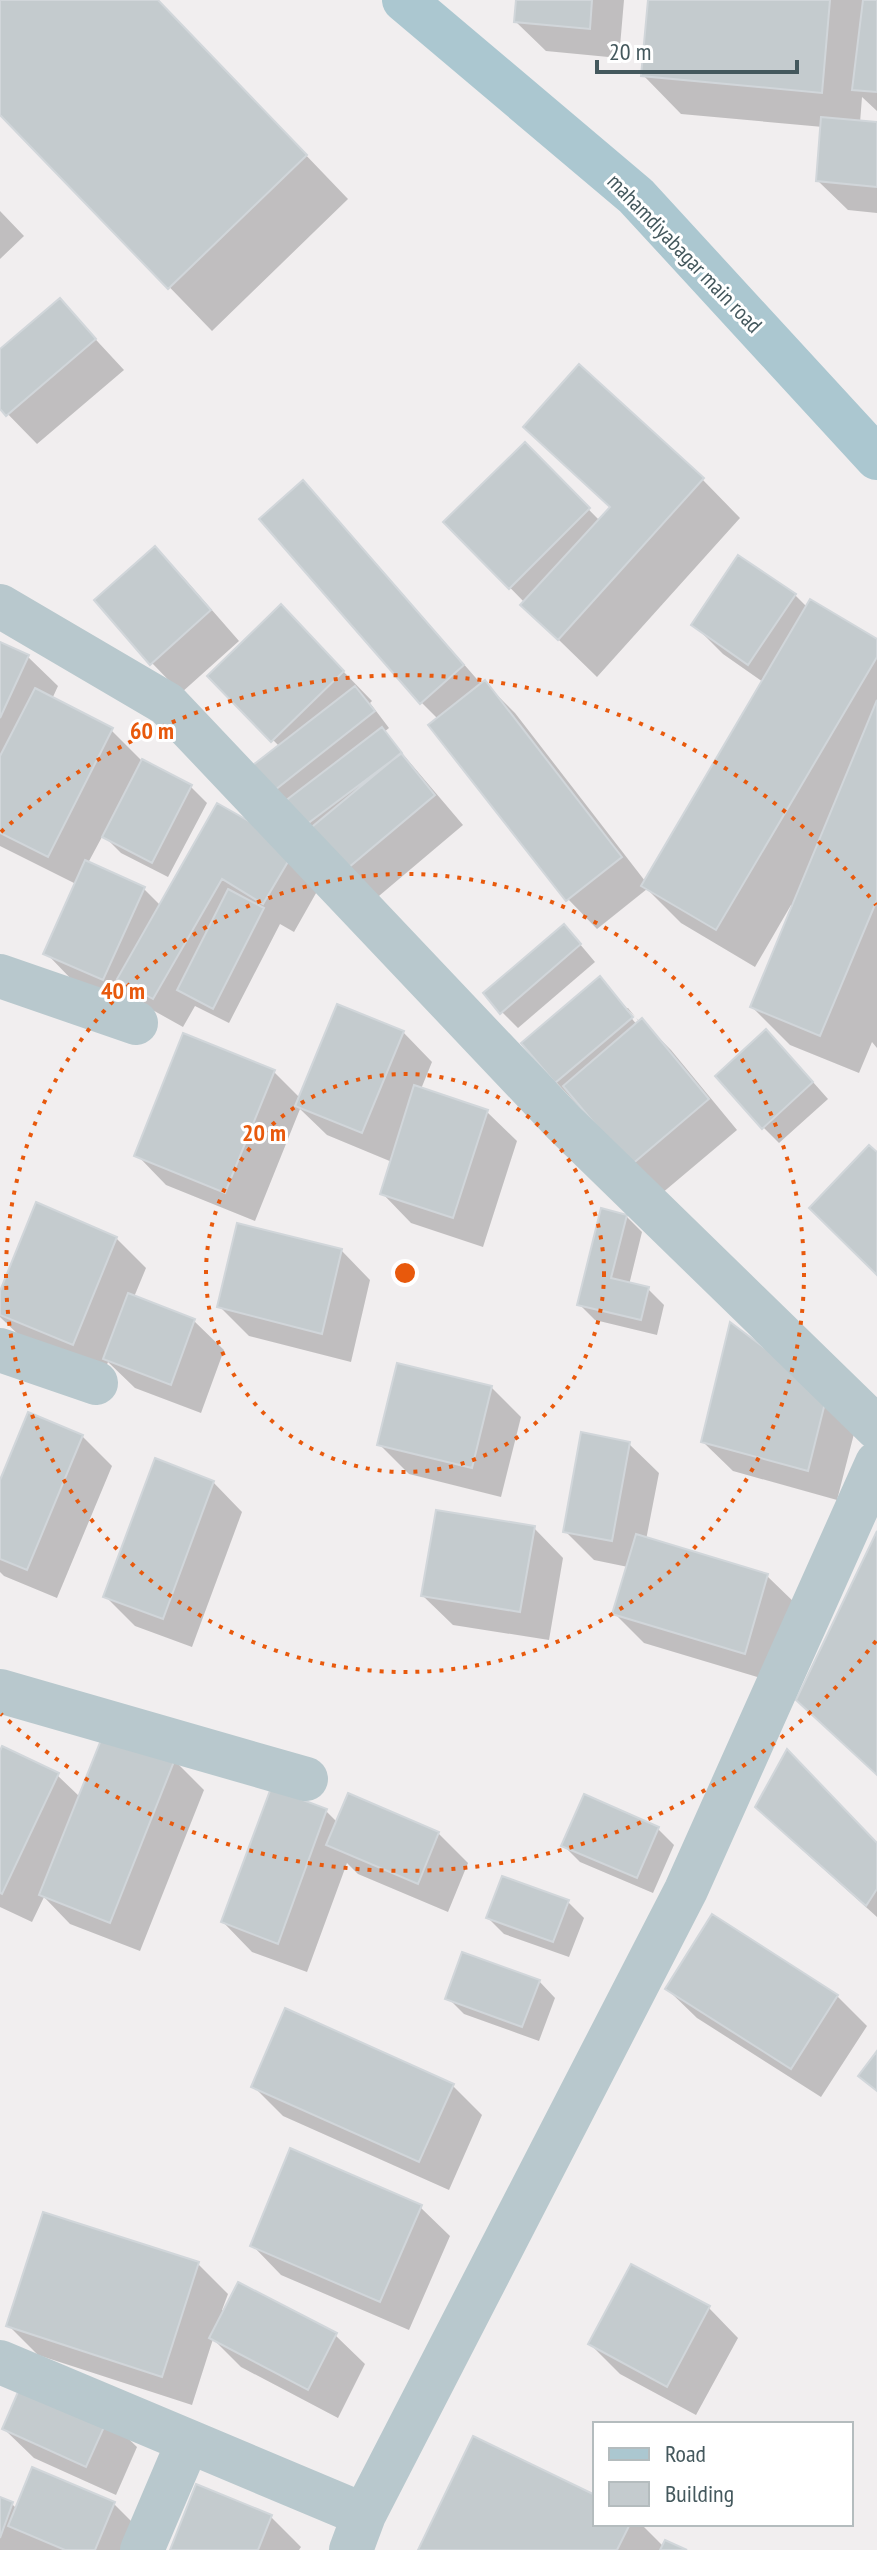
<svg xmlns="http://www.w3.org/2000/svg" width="877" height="2550" font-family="'PT Sans Narrow',sans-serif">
  <rect width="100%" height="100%" fill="#f1eeef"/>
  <path fill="#0003" fill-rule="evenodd" d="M 0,0 L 157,0 L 348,199 L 212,331 L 0,112 Z
    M 518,0 L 624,0 L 619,58 L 546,51 L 516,22 Z
    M 650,0 L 877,0 L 877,111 L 862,97 L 860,123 L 877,124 L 877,213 L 848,210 L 818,181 L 823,127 L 681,114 L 643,75 Z
    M 0,211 L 24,236 L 0,259 Z
    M 60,301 L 124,370 L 37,444 L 0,406 L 0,352 Z
    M 526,427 L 702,479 L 740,518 L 597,677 L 523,605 L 525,603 L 446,522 L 525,445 L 600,521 L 611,508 Z
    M 303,483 L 332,513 L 482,685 L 485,683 L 515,713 L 645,881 L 763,682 L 723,654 L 694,625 L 795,595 L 807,607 L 877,641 L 877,1048 L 872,1042 L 859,1073 L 790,1045 L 752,1007 L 794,907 L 791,905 L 755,967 L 681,923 L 647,889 L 597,929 L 568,899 L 438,719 L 421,702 Z
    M 155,548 L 184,578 L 239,641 L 181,693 L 152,663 Z
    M 310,637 L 372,701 L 370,703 L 389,728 L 384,732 L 463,825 L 373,901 L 262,800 L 280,747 L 210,676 Z
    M 0,644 L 28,657 L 58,686 L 52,699 L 111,730 L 141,760 L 191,787 L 207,803 L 168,877 L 121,853 L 103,835 L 88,863 L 144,889 L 161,906 L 218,806 L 324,879 L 294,932 L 280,924 L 229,1023 L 195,1006 L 183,1027 L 149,1008 L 138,997 L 132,1008 L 75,983 L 46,953 L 76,884 L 0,846 Z
    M 579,943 L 595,962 L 518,1028 L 502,1012 Z
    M 599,979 L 640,1022 L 642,1021 L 671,1050 L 737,1130 L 661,1194 L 556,1082 ZM 623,1008 L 628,1008 L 641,1024 L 638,1026 Z
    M 403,1032 L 432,1062 L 421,1089 L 487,1112 L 517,1141 L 483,1247 L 411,1223 L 382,1193 L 392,1162 L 327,1135 L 300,1109 L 255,1221 L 166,1185 L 137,1155 L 274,1072 L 300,1098 Z
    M 782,1047 L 828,1099 L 779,1143 L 763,1127 Z
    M 626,1216 L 642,1232 L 629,1285 L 648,1289 L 664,1305 L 657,1335 L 595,1320 L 579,1304 Z
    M 116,1238 L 146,1268 L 134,1297 L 194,1321 L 224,1350 L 201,1413 L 135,1388 L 108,1362 L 103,1374 L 24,1340 L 0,1317 L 0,1296 Z
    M 341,1250 L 370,1280 L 351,1362 L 249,1336 L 219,1306 Z
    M 731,1326 L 856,1426 L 837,1500 L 733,1471 L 703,1442 Z
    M 491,1387 L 521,1417 L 501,1497 L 409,1474 L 380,1445 Z
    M 82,1436 L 112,1466 L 57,1598 L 4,1576 L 0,1572 L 0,1485 Z
    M 629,1444 L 659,1473 L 646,1540 L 767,1576 L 797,1605 L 774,1682 L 644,1643 L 614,1613 L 628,1567 L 594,1560 L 565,1531 Z
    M 213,1482 L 242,1512 L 192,1647 L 135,1626 L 106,1597 Z
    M 534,1528 L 563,1558 L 549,1640 L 453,1625 L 423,1596 Z
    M 0,1756 L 57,1775 L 80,1797 L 174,1760 L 204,1790 L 140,1951 L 70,1924 L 44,1897 L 32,1922 L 0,1907 Z
    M 757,1807 L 877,1845 L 877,1917 L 787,1836 Z
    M 326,1811 L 338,1823 L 438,1833 L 468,1863 L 448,1912 L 358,1874 L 347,1863 L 307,1972 L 252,1952 L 223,1922 Z
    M 658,1829 L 674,1845 L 653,1893 L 580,1862 L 564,1846 Z
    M 568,1902 L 584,1918 L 569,1957 L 504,1934 L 488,1918 Z
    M 539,1981 L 555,1998 L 539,2041 L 464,2014 L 448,1998 Z
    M 667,1989 L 837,1996 L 867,2026 L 821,2097 L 697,2018 Z
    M 253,2086 L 453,2086 L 482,2115 L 449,2190 L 283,2116 Z
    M 420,2207 L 450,2236 L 409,2330 L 281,2275 L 252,2245 Z
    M 198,2264 L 228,2294 L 222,2310 L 335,2335 L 365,2364 L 338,2418 L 241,2367 L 213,2339 L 192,2405 L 38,2355 L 8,2325 Z
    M 632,2267 L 709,2308 L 738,2338 L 696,2415 L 620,2374 L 590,2344 Z
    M 107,2418 L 137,2447 L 116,2495 L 34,2458 L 4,2429 Z
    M 197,2487 L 271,2517 L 301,2547 L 299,2550 L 172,2550 Z
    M 595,2497 L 595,2524 L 641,2524 L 664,2547 L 683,2550 L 421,2550 Z
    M 0,2499 L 12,2504 L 17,2509 L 114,2504 L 143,2533 L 136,2550 L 0,2550 Z"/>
  <path fill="#c4cbce" stroke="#d1d6da" stroke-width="2" d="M 0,0 L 158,0 L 307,155 L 168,289 L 0,115 Z
    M 516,0 L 592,0 L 590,29 L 514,22 Z
    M 648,0 L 830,0 L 822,93 L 641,76 Z
    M 863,0 L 877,0 L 877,92 L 852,90 Z
    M 821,117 L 877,122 L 877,187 L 816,181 Z
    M 60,298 L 96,339 L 6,416 L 0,409 L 0,349 Z
    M 579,364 L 704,478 L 558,640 L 520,605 L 610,507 L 523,427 Z
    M 525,442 L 590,508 L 509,589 L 443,522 Z
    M 303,480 L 464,665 L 420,704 L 259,519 Z
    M 155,546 L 211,610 L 150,665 L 94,600 Z
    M 738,555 L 796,594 L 748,665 L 691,625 Z
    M 810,599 L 877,639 L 877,657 L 716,930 L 641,886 Z
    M 281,604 L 344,671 L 271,742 L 207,676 Z
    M 0,642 L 29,655 L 0,718 Z
    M 485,680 L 622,857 L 566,901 L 428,725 Z
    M 355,686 L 375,711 L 261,801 L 240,775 Z
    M 35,688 L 113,728 L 48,857 L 0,833 L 0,756 Z
    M 877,700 L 877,900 L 820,1036 L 750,1007 Z
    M 382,727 L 402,753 L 295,833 L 276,808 Z
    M 401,753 L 435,795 L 342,873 L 307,831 Z
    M 142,759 L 192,785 L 152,863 L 102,837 Z
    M 217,803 L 296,848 L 263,904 L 222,879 L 153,999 L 117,979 Z
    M 85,860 L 145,887 L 103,980 L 43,954 Z
    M 228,889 L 264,908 L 213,1009 L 177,990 Z
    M 564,924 L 581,944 L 500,1014 L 483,993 Z
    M 600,976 L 633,1017 L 555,1083 L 521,1043 Z
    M 337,1004 L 404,1031 L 362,1133 L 295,1106 Z
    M 642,1018 L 709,1099 L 630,1166 L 563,1086 Z
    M 766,1029 L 813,1082 L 762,1129 L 715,1076 Z
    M 183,1033 L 275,1070 L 225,1193 L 134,1156 Z
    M 414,1085 L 488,1110 L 453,1218 L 380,1194 Z
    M 869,1145 L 877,1152 L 877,1275 L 809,1208 Z
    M 36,1202 L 117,1237 L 73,1345 L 0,1315 L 0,1291 Z
    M 601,1208 L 627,1215 L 611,1278 L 649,1287 L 641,1320 L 577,1305 Z
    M 237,1223 L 342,1249 L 322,1334 L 217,1307 Z
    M 128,1293 L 195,1319 L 171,1385 L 103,1359 Z
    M 730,1322 L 827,1395 L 808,1471 L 701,1442 Z
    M 397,1363 L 492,1386 L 472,1468 L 377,1445 Z
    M 28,1412 L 83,1435 L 27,1570 L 0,1559 L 0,1480 Z
    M 581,1432 L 630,1442 L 612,1541 L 563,1532 Z
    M 155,1458 L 214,1481 L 163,1619 L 103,1597 Z
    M 436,1510 L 535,1526 L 520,1612 L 421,1596 Z
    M 877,1531 L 877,1775 L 796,1700 Z
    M 636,1534 L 768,1574 L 745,1654 L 612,1614 Z
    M 105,1730 L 175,1759 L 110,1923 L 39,1895 Z
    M 2,1746 L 59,1773 L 2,1894 L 0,1893 L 0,1751 Z
    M 787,1749 L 877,1843 L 877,1889 L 866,1906 L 755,1807 Z
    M 271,1788 L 327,1809 L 278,1944 L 221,1922 Z
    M 348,1793 L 439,1832 L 418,1884 L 326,1845 Z
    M 584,1794 L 659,1827 L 637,1878 L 561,1846 Z
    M 502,1876 L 569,1900 L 553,1942 L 486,1918 Z
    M 712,1914 L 838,1995 L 791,2069 L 665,1989 Z
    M 462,1952 L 540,1980 L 522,2027 L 445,1999 Z
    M 285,2008 L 454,2084 L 419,2162 L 251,2087 Z
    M 877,2051 L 877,2091 L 858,2076 Z
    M 290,2148 L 422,2205 L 380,2302 L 250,2246 Z
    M 43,2212 L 199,2262 L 162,2377 L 6,2326 Z
    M 631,2264 L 710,2306 L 667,2387 L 588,2344 Z
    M 238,2282 L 337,2333 L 308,2390 L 209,2338 Z
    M 24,2378 L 109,2416 L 86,2467 L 2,2429 Z
    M 473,2436 L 595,2495 L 595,2524 L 630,2524 L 617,2550 L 418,2550 Z
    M 32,2467 L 115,2502 L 95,2550 L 65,2550 L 8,2526 Z
    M 196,2484 L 272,2515 L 258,2550 L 170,2550 Z
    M 0,2497 L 13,2502 L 0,2538 Z
    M 665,2540 L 687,2550 L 660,2550 Z"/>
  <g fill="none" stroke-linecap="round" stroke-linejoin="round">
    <path stroke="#b8c8cd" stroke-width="44" d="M 0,606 L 167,704 L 565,1124 L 877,1428
      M 0,976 L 136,1023
      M 0,1350 L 96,1383
      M 0,1691 L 306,1779
      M 0,2362 L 364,2515
      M 142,2550 L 188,2442
      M 351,2550 L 364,2515 L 686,1890 L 877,1463"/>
    <path stroke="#abc7d0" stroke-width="44" d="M 404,0 L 636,196 L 877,458"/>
  </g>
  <g fill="none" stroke="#e8590c" stroke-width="4" stroke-dasharray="4 8">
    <circle cx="405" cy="1273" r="199"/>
    <circle cx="405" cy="1273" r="399"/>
    <path d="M876 1641A598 598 0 0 1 1 1714M1 832A598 598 0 0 1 876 905"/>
  </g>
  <g text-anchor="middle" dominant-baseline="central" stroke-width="6" stroke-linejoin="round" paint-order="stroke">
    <g font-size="22" fill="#44585d" stroke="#fff">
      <text transform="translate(685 253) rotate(46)">mahamdiyabagar main road</text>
    </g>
  </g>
  <circle cx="405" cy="1273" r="12" fill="#e8590c" stroke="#fff" stroke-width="4"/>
  <g font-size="24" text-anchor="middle" font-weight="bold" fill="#e8590c" stroke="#fff" stroke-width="6" stroke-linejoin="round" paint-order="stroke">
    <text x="152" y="739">60 m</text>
    <text x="123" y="999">40 m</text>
    <text x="264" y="1141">20 m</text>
  </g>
  <rect x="593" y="2422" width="260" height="104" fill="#ffffff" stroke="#b4bcbe" stroke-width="2"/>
  <rect x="609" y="2448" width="40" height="12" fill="#abc7d0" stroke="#b4bcbe" stroke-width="2"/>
  <text x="665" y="2462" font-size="24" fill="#44585d">Road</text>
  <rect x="609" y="2482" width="40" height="24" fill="#c4cbce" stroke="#b4bcbe" stroke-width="2"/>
  <text x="665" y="2502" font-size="24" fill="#44585d">Building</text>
  <path d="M597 60v12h200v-12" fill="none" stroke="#44585d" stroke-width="4"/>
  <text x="609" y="60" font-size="24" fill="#44585d" stroke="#ffffff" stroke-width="6" paint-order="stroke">20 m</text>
</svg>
